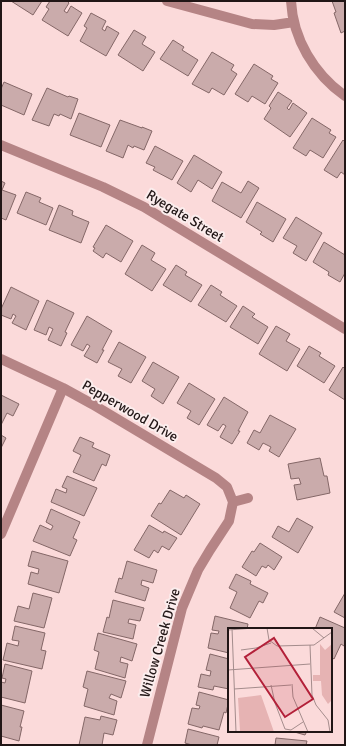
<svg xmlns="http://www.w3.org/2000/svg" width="346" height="746" font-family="Signika,sans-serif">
  <rect width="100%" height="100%" fill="#fbdada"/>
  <path fill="#caabab" stroke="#846767" d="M 11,1 L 42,1 L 33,15 Z
    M 50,1 L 67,1 L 69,3 L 64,11 L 67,13 L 71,6 L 82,13 L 68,36 L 42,20 L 49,9 L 46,7 Z
    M 332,1 L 345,1 L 345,31 L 341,33 L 334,13 L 336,12 Z
    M 91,13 L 106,21 L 102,29 L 105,31 L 107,26 L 119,33 L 106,56 L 80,41 L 87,28 L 84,26 Z
    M 134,30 L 146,37 L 142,44 L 155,52 L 143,71 L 118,55 Z
    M 173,40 L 184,47 L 182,50 L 198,60 L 188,76 L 160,59 Z
    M 212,52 L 234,65 L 231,70 L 237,74 L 224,95 L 212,88 L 209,93 L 192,84 Z
    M 254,64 L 273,76 L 271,79 L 278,83 L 265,104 L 252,96 L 248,102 L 235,94 Z
    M 4,82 L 32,94 L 24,115 L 1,105 L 1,89 Z
    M 47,88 L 68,97 L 69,96 L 78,99 L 71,119 L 60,114 L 59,116 L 54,114 L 49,126 L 32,120 Z
    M 278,92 L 292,101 L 287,108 L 289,110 L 293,103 L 307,113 L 290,137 L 264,119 L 271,108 L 269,106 Z
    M 79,113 L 110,125 L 101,147 L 70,135 Z
    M 312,118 L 331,130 L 329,133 L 336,137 L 323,158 L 310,150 L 306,156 L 293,148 Z
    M 120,120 L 142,128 L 142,127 L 152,131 L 144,150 L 134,146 L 133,148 L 128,145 L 123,158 L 106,151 Z
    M 343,140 L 345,142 L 345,175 L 341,172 L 337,178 L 324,170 Z
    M 155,146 L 183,161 L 172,180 L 153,170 L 155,167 L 146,163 Z
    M 194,155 L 222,172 L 212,189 L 198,180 L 191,192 L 177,183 Z
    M 1,181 L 5,183 L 2,190 L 16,195 L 6,220 L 1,218 Z
    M 248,181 L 259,188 L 241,218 L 212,201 L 222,182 L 241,193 Z
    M 26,192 L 41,198 L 39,202 L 53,208 L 46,225 L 17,213 Z
    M 257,202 L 286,219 L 273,242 L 260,234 L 262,232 L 246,222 Z
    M 59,205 L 73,211 L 72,215 L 89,222 L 81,243 L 49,230 Z
    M 296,217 L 322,233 L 306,261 L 293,253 L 297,246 L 283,238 Z
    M 106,225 L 133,241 L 121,262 L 106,253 L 103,258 L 93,251 L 95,248 L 93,247 Z
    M 324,242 L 345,255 L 345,273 L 340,282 L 328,275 L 329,272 L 313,262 Z
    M 142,245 L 155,253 L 151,260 L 166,269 L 152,291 L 125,274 Z
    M 176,265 L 187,272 L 185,275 L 202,285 L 191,302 L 163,285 Z
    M 211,285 L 222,292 L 220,295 L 237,306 L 226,322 L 198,305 Z
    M 11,287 L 39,301 L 26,330 L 12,323 L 16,316 L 13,314 L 11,319 L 1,315 L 1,309 Z
    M 47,300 L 74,313 L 65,332 L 67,333 L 61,346 L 48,340 L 53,329 L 49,327 L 46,335 L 34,330 Z
    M 243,306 L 255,314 L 252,317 L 268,327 L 258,344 L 230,327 Z
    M 87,316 L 112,331 L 102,350 L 104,350 L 97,363 L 84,356 L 90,346 L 87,344 L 83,351 L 71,345 Z
    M 276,326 L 290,334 L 286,341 L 300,349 L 287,371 L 259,354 Z
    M 119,342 L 146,357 L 131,383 L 118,376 L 122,369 L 108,362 Z
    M 309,346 L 321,353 L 319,356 L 335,366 L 324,383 L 297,366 Z
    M 153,362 L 179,377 L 163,404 L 151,396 L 155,389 L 142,381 Z
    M 343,367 L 345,369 L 345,400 L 329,390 Z
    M 189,383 L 215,399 L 199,425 L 187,418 L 191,411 L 177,403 Z
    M 1,395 L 19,404 L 13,416 L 7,413 L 1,425 Z
    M 224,397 L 248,412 L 238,431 L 240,431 L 232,444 L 220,437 L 226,426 L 223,424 L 218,431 L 207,425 Z
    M 270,415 L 296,429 L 279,457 L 269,451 L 271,447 L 263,443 L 259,450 L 247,443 L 254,430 L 260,433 Z
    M 1,435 L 6,438 L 1,448 Z
    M 80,437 L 94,443 L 92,447 L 110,455 L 106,466 L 102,464 L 94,481 L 73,472 L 81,455 L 73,451 Z
    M 320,458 L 324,476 L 327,476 L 330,493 L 297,500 L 294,485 L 301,484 L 299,478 L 291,479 L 288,464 Z
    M 67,476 L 97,488 L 84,516 L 51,502 L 56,489 L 66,493 L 67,489 L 62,487 Z
    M 170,490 L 184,498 L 186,495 L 200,504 L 181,535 L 151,516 L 159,503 L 161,504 Z
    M 51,509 L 80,522 L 73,538 L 77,540 L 70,556 L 33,541 L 40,525 L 51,530 L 53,526 L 46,522 Z
    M 297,518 L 313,527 L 298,553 L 272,537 L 278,526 L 289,532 Z
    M 149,525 L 163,533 L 164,531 L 177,538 L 169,550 L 162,546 L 158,553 L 154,550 L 149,558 L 134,550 Z
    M 260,543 L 282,557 L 274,570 L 268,565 L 266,568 L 262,566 L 256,576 L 242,567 L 252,551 L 254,552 Z
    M 32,551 L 68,561 L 59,593 L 28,584 L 31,572 L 38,574 L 39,569 L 28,566 Z
    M 127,561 L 157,570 L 153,583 L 142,580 L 141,585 L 149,588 L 145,601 L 115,592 L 119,578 L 122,579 Z
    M 236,574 L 251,581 L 250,584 L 268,593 L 263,603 L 259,601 L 250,618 L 230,608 L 237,592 L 229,588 Z
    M 33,593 L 52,598 L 44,628 L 14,621 L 18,606 L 29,609 Z
    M 345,593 L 345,618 L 334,612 Z
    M 113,600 L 144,608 L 140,621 L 129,619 L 128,623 L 136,625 L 133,639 L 103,632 L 107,617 L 109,618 Z
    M 215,616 L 248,624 L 247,629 L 229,629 L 229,653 L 208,648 L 211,633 L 218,634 L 219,631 L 212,630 Z
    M 320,617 L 345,628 L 345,644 L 344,646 L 341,644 L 334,659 L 331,657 L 331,629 L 315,629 Z
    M 15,626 L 45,633 L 41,650 L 46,651 L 42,669 L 3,660 L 7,643 L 18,646 L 19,641 L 12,640 Z
    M 98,633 L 137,644 L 132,661 L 121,657 L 120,662 L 128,664 L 125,678 L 95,669 L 99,652 L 94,650 Z
    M 210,654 L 229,659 L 229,689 L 214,686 L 213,690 L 198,687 L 201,674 L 210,676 L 211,671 L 206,670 Z
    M 5,664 L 32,671 L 25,703 L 1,697 L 1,682 L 5,683 L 6,679 L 2,678 Z
    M 87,671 L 126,681 L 121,698 L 111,694 L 109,698 L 117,701 L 114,715 L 84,706 L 88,689 L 83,687 Z
    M 199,692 L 229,700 L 226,713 L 224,712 L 219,730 L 203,726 L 202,728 L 188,724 L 192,708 L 199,709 L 200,706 L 196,705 Z
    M 1,705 L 24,711 L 20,727 L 22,727 L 19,741 L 1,736 Z
    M 101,716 L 117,720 L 113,735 L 104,733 L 102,745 L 79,745 L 85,717 L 100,720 Z
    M 188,729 L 219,737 L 217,745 L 192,745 L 185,743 Z
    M 291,731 L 307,731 L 305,735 Z
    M 276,738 L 307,741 L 306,745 L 275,745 Z"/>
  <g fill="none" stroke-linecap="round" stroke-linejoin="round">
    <path stroke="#b58485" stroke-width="10" d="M 167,1 L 252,24 L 274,25 L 294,22
      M 291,1 C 293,39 314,74 345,96
      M 1,145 L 103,187 L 144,207 L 345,329
      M 1,359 L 63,388 L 92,404 L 216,478 L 227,487 L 233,502
      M 1,534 L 63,388
      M 147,745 L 182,608 L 198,570 L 210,550 L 229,521 L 233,502 L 248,498"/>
  </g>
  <g text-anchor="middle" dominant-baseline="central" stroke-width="4" stroke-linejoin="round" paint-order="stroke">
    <g font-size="14" fill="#211616" stroke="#fbeded">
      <text transform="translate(185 216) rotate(31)">Ryegate Street</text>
      <text transform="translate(130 411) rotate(30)">Pepperwood Drive</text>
      <text transform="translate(160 643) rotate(-74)">Willow Creek Drive</text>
    </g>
  </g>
  <g transform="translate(228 628)">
    <rect width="104" height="104" fill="#fbdada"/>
    <path d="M 92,16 L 97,22 L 104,16 L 104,72 L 100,76 L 94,67 L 93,53 L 85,53 L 85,47 L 92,47 ZM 33,67 L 46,104 L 12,103 L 10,70 Z" fill="#e6b3b3"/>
    <path fill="none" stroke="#a48c8c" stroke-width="1" d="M 4,0 L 8,104M 39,0 L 41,12 L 49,18 L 86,17 L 104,4M 84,0 L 96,10M 0,2 L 26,0M 82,17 L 84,67 L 88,77 L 100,92 L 102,104M 13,22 L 28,20 L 43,15M 0,42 L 82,36M 64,56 L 65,69 L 80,104M 43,57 L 47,75 L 57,101 L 63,102 L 75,94M 6,61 L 63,57"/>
    <path fill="#b32039" fill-opacity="0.15" stroke="#b32039" stroke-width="2" d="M 46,10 L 85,71 L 57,89 L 17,29 Z"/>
    <rect width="104" height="104" fill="none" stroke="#211616" stroke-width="2"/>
  </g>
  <rect width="346" height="746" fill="none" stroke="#211616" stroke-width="4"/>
</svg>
